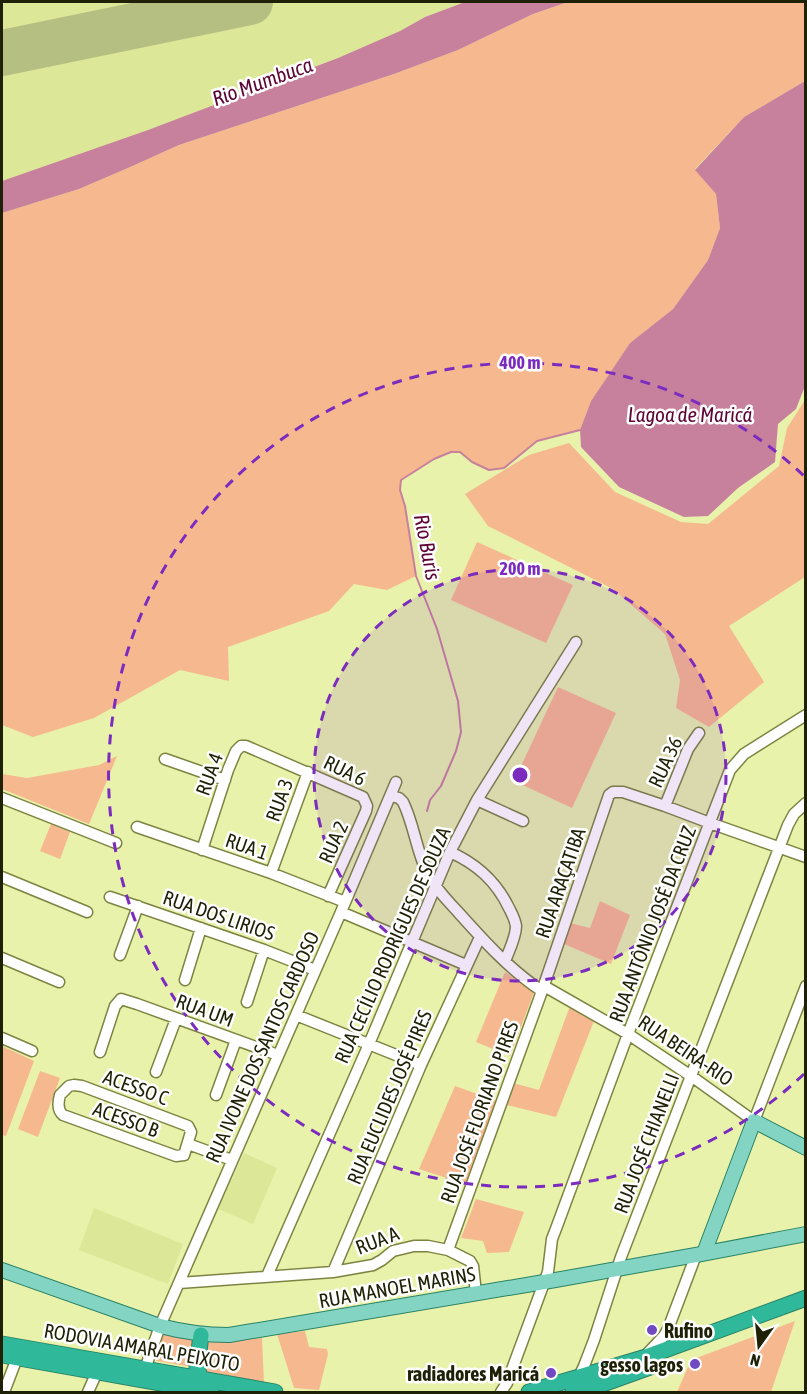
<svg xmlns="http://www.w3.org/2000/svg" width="807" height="1394" font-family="'Asap Condensed',sans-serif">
  <rect width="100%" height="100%" fill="#e8f2ab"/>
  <path fill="#dde798" d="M 2,2 L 465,2 L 425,17 L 400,31 L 338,58 L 148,130 L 2,181 Z
    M 244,1153 L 277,1168 L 253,1224 L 218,1209 Z
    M 94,1208 L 183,1244 L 168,1284 L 79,1250 Z"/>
  <path fill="#f6b88f" d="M 568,2 L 805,2 L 805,81 L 744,117 L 695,169 L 716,194 L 720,228 L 708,260 L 673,309 L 630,343 L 591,401 L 580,430 L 537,441 L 504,468 L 489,470 L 472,462 L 460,452 L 451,452 L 434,459 L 401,480 L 400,490 L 405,506 L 416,576 L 387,590 L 354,584 L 329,611 L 228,647 L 229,681 L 180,670 L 94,718 L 33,737 L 2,725 L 2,213 L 79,189 L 128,168 L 179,145 L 394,74 L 458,50 L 533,14 Z
    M 805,400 L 805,577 L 729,626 L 764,682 L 709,727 L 676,708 L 680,680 L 665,634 L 613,589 L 488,526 L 465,494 L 529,455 L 569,443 L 615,492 L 681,522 L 708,524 L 779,466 L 787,428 Z
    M 477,542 L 573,585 L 546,643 L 451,600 Z
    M 558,687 L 616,713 L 572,808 L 514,781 Z
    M 117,756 L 89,824 L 2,789 L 2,774 L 27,778 L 99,765 Z
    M 51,824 L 70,832 L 60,859 L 40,851 Z
    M 600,901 L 630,915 L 611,964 L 564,944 L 570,923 L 590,928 Z
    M 505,972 L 534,992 L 510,1056 L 476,1042 Z
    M 570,1006 L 594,1021 L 556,1117 L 507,1105 L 513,1083 L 539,1090 Z
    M 2,1046 L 34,1061 L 6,1136 L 2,1135 Z
    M 40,1071 L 60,1078 L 38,1137 L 18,1129 Z
    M 455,1086 L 497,1101 L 465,1184 L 419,1169 Z
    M 476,1199 L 524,1212 L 509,1252 L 487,1253 L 483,1241 L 461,1238 Z
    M 795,1321 L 771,1392 L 677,1392 L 691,1360 Z
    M 305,1331 L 309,1347 L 327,1349 L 328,1354 L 319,1390 L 294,1388 L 277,1334 Z
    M 165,1334 L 193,1340 L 197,1344 L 192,1367 L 157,1361 L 154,1358 L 161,1336 Z
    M 262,1338 L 264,1384 L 205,1376 L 203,1346 L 209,1341 Z"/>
  <path fill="#c7819d" d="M 465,2 L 568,2 L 533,14 L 458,50 L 394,74 L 179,145 L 128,168 L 79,189 L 2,213 L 2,181 L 148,130 L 338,58 L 400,31 L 425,17 Z
    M 805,81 L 805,386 L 796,409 L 778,424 L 775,462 L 738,488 L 708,516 L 684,517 L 619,487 L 581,447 L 580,430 L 591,401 L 630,343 L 673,309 L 708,260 L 720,228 L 716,194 L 695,170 L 744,117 Z"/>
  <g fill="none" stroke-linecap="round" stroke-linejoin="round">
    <path stroke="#c7819d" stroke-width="2" d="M 427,811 L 430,800 L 441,786 L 456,751 L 461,732 L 458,701 L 437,629 L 416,576 L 405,506 L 400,490 L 401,480 L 434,459 L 451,452 L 460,452 L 472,462 L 489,470 L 504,468 L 537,441 L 580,430"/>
    <path stroke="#b6bf82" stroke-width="46" d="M 2,53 L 250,2"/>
    <defs>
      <path id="minor" d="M 165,759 L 225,780
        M 391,796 L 399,798 L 403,802 C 414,824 416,850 427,872 C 434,887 447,900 458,912 C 484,941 510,970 542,991
        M 2,798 L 116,843
        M 477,800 L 523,821
        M 665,806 L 688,749 L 699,733
        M 137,827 L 271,873 L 345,902
        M 202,850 L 228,770 L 236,751 L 241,746 L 246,746 L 363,797 L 367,806 L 366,811 L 328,896
        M 450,852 C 477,864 496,881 509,908 C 512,914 515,919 516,926 C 516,937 509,951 505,961
        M 271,873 L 308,772
        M 2,877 L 87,912
        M 110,897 L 264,950 L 315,970
        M 341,912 L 466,965
        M 120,955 L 138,906
        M 2,958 L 59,982
        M 185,980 L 201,928
        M 544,986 L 628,1034 L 691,1076 L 754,1121 L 806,986
        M 247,1002 L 264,950
        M 296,1015 L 421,1065
        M 2,1038 L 32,1051
        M 100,1052 L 115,1006 L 121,999 L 137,1004 L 278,1055
        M 156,1072 L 176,1019
        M 74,1085 L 82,1086 L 188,1126 L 191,1132 L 184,1155 L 176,1156 L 63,1115 C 57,1110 58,1102 60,1095 L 69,1086 Z
        M 216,1095 L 236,1040
        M 188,1144 L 232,1160
        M 448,1250 L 542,991 L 609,795 L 613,792 L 623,792 L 665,806 L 710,823 L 806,857
        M 333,1272 L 421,1065 L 480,937
        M 267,1276 L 369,1044 L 450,852 L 477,800 L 576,642
        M 179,1283 L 333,1272 L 373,1265 L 382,1260 L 393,1251 L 414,1246 L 428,1246 L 448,1250 L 470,1261 L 473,1266 L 476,1293
        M 646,1355 L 664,1336 L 668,1329 L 696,1255
        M 145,1369 L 160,1326 L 341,912 L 396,782
        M 578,1379 L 584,1366 L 594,1340 L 621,1257 L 788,825 L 794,814 L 806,803
        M 4,1392 L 17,1358
        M 88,1392 L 97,1372
        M 501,1392 L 507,1383 L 548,1272 L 552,1239 L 557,1226 L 628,1034 L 730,770 L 744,754 L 806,715"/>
      <path id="major" d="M 704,1253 L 754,1121 L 806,1148
        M 2,1270 L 160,1326 C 183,1332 205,1335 229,1335 L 544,1282 L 696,1255 L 806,1234"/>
      <path id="highway" d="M 201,1335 L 197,1367 L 199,1374 L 202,1379
        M 2,1344 L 275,1392
        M 2,1355 L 211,1392
        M 529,1392 L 643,1358 L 806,1298
        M 573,1392 L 600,1385 L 653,1366"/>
    </defs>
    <use href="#minor" stroke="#7d8442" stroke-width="13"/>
    <use href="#major" stroke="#2a8366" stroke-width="16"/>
    <use href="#highway" stroke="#2a8366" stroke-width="17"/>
    <use href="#minor" stroke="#fff" stroke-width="10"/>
    <use href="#major" stroke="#83d4c2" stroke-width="14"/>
    <use href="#highway" stroke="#30b89a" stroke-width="15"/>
  </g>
  <circle cx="520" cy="775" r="206" fill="#7b2cbf" fill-opacity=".12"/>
  <g fill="none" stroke="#7b2cbf" stroke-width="3" stroke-dasharray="10 8">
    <circle cx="520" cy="775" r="206"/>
    <path d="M804 1074A412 412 0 1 1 804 476"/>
  </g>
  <g fill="#7048c1" stroke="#fff" stroke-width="2">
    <circle cx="652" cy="1330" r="6"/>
    <circle cx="695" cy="1364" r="6"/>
    <circle cx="551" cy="1373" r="6"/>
  </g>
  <g text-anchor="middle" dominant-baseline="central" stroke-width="5" stroke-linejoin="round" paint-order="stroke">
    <g font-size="20" fill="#1e2105" stroke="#fff">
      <text transform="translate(665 762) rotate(-65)">RUA 36</text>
      <text transform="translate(345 770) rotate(26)">RUA 6</text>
      <text transform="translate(209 774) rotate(-70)">RUA 4</text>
      <text transform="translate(279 800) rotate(-70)">RUA 3</text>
      <text transform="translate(333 842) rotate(-66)">RUA 2</text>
      <text transform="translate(247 846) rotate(19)">RUA 1</text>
      <text transform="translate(560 883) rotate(-71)">RUA ARAÇATIBA</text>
      <text transform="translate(219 915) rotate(19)">RUA DOS LIRIOS</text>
      <text transform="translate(652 924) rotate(-69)">RUA ANTÔNIO JOSÉ DA CRUZ</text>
      <text transform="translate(392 945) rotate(-66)">RUA CECÍLIO RODRIGUES DE SOUZA</text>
      <text transform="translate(205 1010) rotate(20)">RUA UM</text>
      <text transform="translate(262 1047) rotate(-66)">RUA IVONE DOS SANTOS CARDOSO</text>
      <text transform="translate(686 1050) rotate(34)">RUA BEIRA-RIO</text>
      <text transform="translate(136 1087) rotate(20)">ACESSO C</text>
      <text transform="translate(389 1097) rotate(-67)">RUA EUCLIDES JOSÉ PIRES</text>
      <text transform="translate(479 1112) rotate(-70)">RUA JOSÉ FLORIANO PIRES</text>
      <text transform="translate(126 1119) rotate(20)">ACESSO B</text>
      <text transform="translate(646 1143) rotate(-69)">RUA JOSÉ CHIANELLI</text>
      <text transform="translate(377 1240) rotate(-21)">RUA A</text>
      <text transform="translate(397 1287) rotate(-10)">RUA MANOEL MARINS</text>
      <text transform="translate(142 1347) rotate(10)">RODOVIA AMARAL PEIXOTO</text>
    </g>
    <g font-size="20" font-weight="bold" fill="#1e2105" stroke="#fff" text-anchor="end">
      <text x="664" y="1330" text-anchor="start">Rufino</text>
      <text x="683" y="1364">gesso lagos</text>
      <text x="539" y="1373">radiadores Maricá</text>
    </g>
    <g font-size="21" font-style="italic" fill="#5d0636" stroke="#fff">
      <text transform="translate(262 81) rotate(-20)">Rio Mumbuca</text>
      <text x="690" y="414">Lagoa de Maricá</text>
      <text transform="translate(428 547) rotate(79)">Rio Buris</text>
    </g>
  </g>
  <circle cx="520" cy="775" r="9" fill="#7b2cbf" stroke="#fff" stroke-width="3"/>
  <g font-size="18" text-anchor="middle" font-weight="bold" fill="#7b2cbf" stroke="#fff" stroke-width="5" stroke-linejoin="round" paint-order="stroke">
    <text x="520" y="369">400 m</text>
    <text x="520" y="575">200 m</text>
  </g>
  <rect width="807" height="1394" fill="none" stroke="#1e2105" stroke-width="6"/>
  <g transform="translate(759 1346) rotate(195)" stroke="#ffffff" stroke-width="4.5" paint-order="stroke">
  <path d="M0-4.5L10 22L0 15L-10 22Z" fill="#1e2105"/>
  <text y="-9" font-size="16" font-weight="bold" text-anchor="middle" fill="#1e2105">N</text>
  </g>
</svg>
